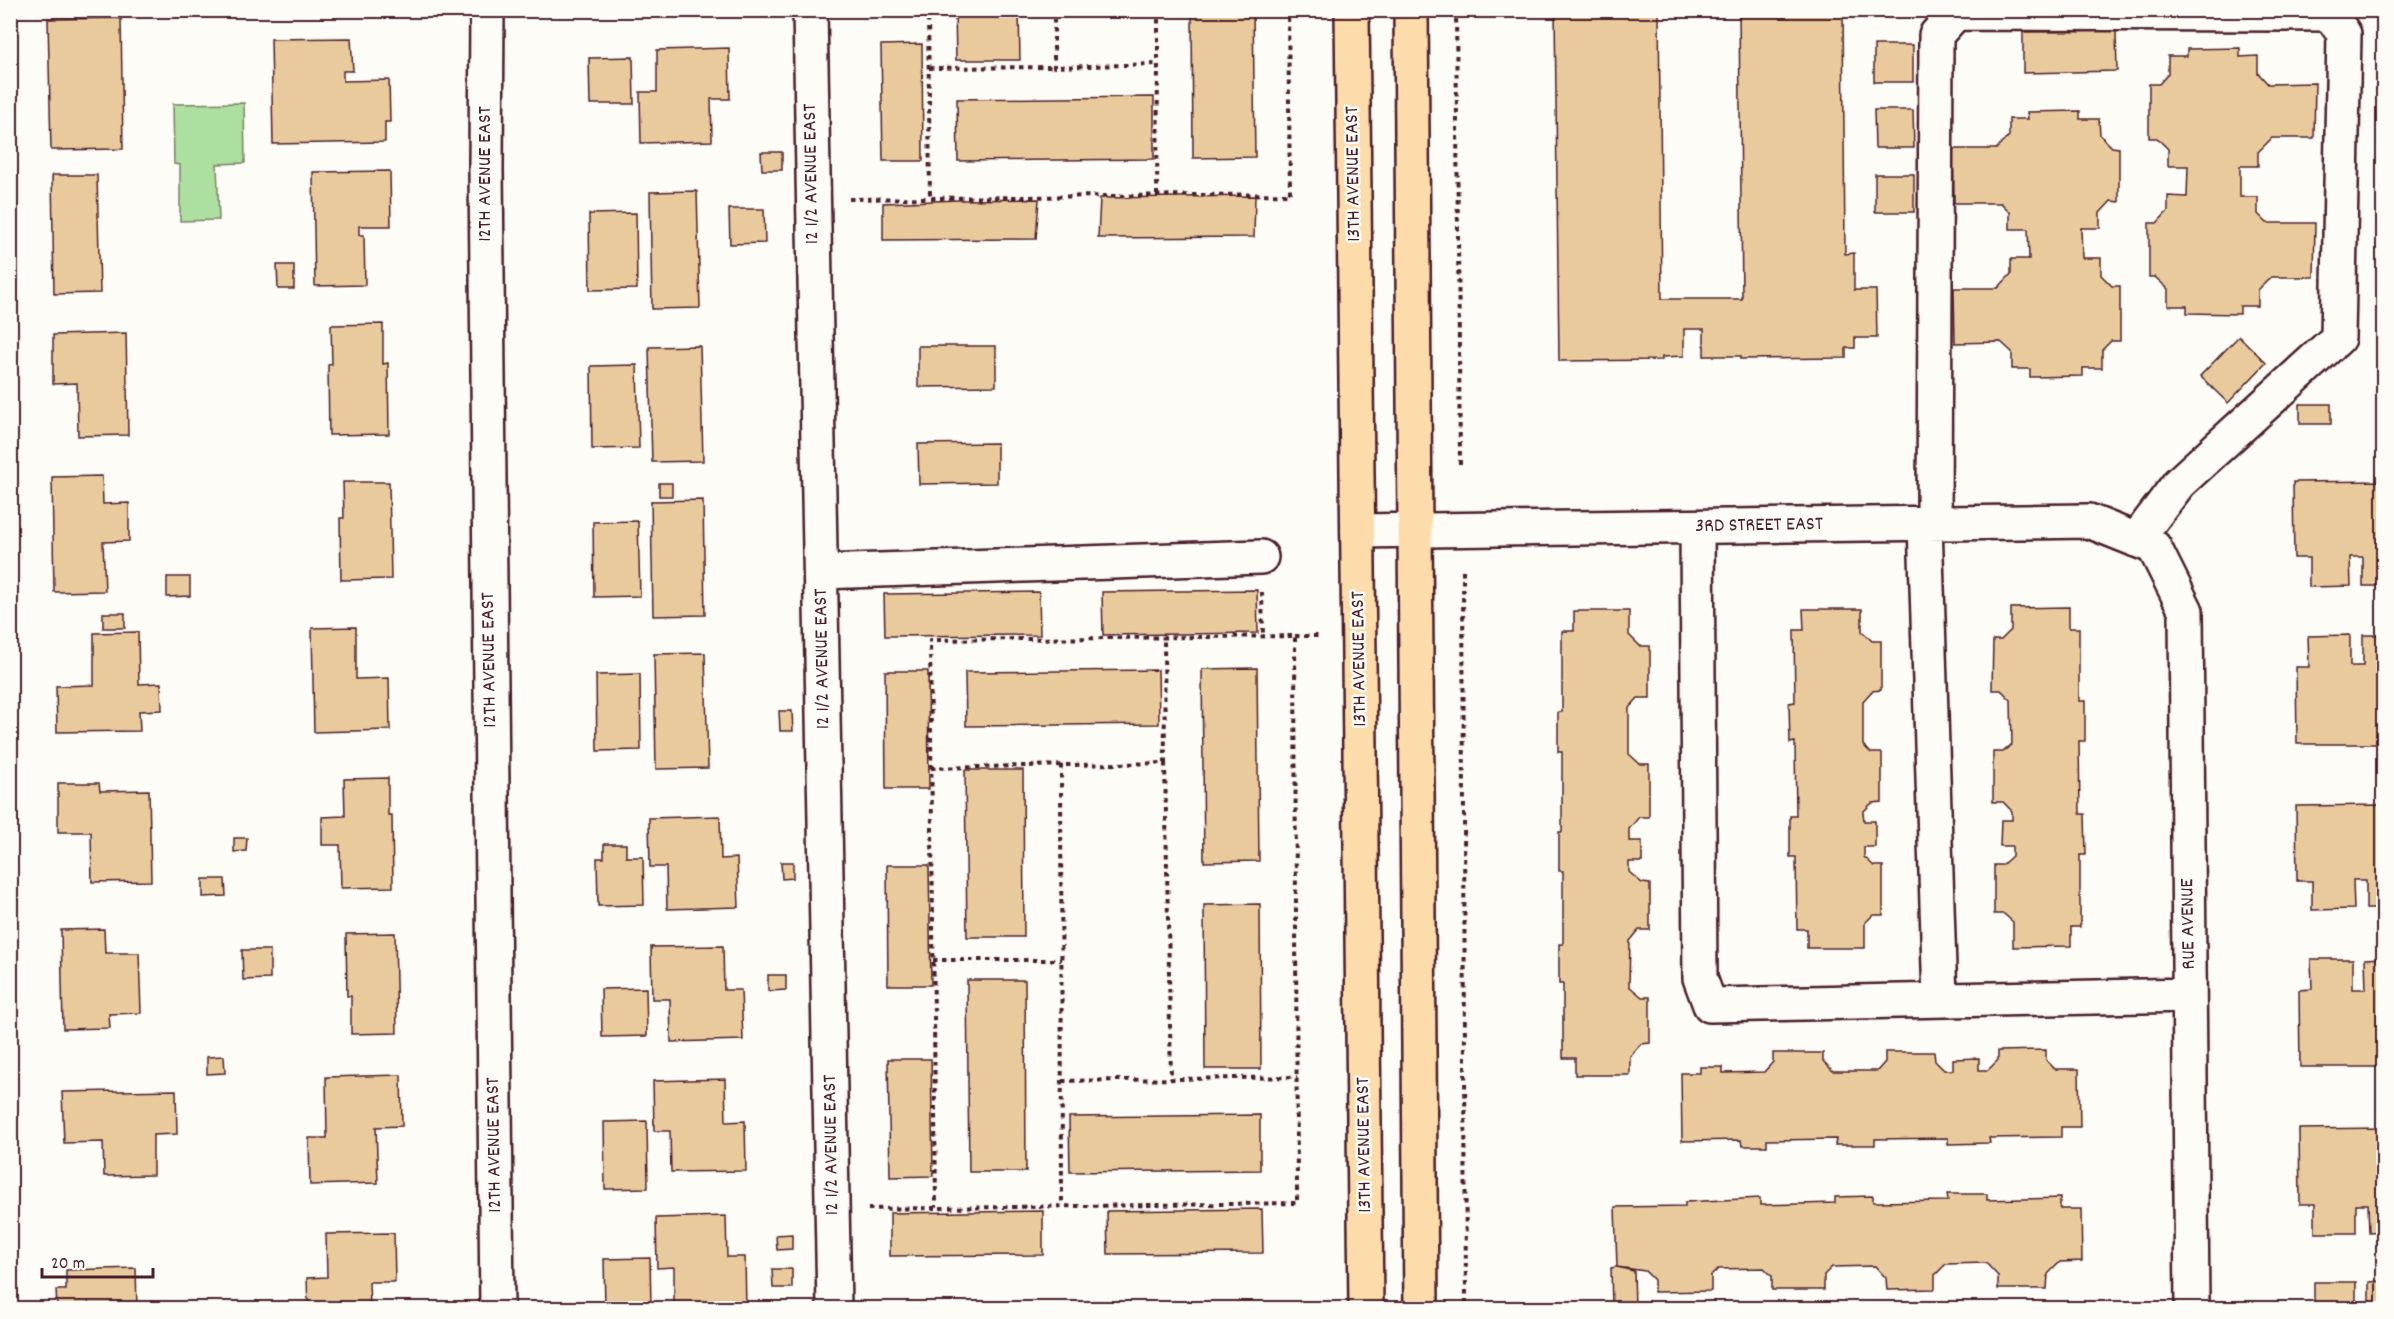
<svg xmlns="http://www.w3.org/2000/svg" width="2394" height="1319" font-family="Dekko,sans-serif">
  <rect width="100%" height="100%" fill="#fdfcf7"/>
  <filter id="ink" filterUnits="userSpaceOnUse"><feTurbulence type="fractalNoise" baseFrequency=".0167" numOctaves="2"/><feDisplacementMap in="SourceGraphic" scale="12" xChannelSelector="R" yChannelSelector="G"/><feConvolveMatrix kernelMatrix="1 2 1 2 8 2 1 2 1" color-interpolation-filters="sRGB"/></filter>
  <g filter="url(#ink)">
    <path fill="#acdfa0" stroke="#7b7f66" stroke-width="1.5" d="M 244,103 L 245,163 L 217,164 L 219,220 L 180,221 L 180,165 L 174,164 L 173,104 Z"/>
    <path fill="#e9ca9c" stroke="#4a1f2b" stroke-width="1.5" d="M 955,10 L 1019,10 L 1020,60 L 956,60 Z
      M 1192,10 L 1253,10 L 1255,157 L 1193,158 Z
      M 1555,10 L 1659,10 L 1662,299 L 1742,299 L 1739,10 L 1843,10 L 1845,254 L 1854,253 L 1854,290 L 1876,290 L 1877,338 L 1855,338 L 1855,348 L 1846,348 L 1846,358 L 1741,359 L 1741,356 L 1704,356 L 1704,329 L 1684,329 L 1684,356 L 1662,357 L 1662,360 L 1559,361 Z
      M 121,18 L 123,149 L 51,150 L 48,19 Z
      M 2116,31 L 2117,71 L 2023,73 L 2023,32 Z
      M 351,38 L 353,71 L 343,71 L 343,81 L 389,80 L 390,122 L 385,122 L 385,142 L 273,144 L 271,39 Z
      M 922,44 L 923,161 L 883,161 L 881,45 Z
      M 1874,45 L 1913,45 L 1913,82 L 1874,82 Z
      M 729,48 L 730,99 L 711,99 L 712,141 L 641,143 L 640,92 L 657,92 L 657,50 Z
      M 2240,48 L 2240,57 L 2258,56 L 2258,73 L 2268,84 L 2315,83 L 2314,138 L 2272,138 L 2258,152 L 2258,166 L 2240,166 L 2240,197 L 2258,197 L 2258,214 L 2267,223 L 2315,223 L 2314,277 L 2271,277 L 2258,290 L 2258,306 L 2240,306 L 2240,314 L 2187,313 L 2187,306 L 2168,306 L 2168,289 L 2155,277 L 2149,277 L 2149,223 L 2157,223 L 2168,211 L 2168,196 L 2187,197 L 2188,166 L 2168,166 L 2168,149 L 2157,138 L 2149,138 L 2149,84 L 2159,84 L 2168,74 L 2168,56 L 2187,56 L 2187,49 Z
      M 633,57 L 634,104 L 590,104 L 589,58 Z
      M 1154,97 L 1154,159 L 958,161 L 957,99 Z
      M 1874,110 L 1913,110 L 1914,148 L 1875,148 Z
      M 2080,111 L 2080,119 L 2099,119 L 2100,135 L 2112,147 L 2119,148 L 2119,202 L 2111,201 L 2100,213 L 2100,228 L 2081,228 L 2082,258 L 2101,258 L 2101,275 L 2112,286 L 2120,286 L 2120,341 L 2111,341 L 2102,350 L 2102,368 L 2083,368 L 2083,376 L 2030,377 L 2030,369 L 2012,369 L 2012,352 L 2001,342 L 1955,343 L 1954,288 L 1998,288 L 2011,274 L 2011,259 L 2029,259 L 2028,229 L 2010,229 L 2010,212 L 2001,203 L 1954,203 L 1953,149 L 1996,149 L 2009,136 L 2009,119 L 2028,119 L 2027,112 Z
      M 761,152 L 782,152 L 782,170 L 762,170 Z
      M 390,171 L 391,226 L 359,226 L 359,235 L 364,235 L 365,285 L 315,286 L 313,172 Z
      M 1875,174 L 1914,174 L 1914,212 L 1875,212 Z
      M 52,175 L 97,175 L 100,293 L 54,294 Z
      M 697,191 L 700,308 L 652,309 L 650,192 Z
      M 1255,196 L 1254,237 L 1098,238 L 1100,198 Z
      M 1039,199 L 1036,239 L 883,240 L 883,203 L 959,200 Z
      M 729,209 L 764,209 L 765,243 L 730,244 Z
      M 636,213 L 637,289 L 590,290 L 589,214 Z
      M 277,265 L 294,265 L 294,289 L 278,289 Z
      M 383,324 L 383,364 L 388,363 L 389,434 L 329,435 L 328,365 L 332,364 L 331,325 Z
      M 126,333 L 128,435 L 78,436 L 77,383 L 53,384 L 53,335 Z
      M 2239,336 L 2266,363 L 2228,403 L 2200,376 Z
      M 700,346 L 703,461 L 652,462 L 649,347 Z
      M 918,346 L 996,346 L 996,386 L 918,387 Z
      M 637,365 L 639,448 L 592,449 L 591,366 Z
      M 2300,404 L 2331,404 L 2331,424 L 2300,424 Z
      M 997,443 L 997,483 L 919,484 L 918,444 Z
      M 102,476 L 103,504 L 129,503 L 129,541 L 103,542 L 105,591 L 54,592 L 52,477 Z
      M 2384,481 L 2384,586 L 2363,586 L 2363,557 L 2350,557 L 2351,586 L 2309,587 L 2309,558 L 2294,558 L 2293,482 Z
      M 343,482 L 389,482 L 391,579 L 341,580 L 340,518 L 344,518 Z
      M 659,483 L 672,483 L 672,496 L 659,496 Z
      M 703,500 L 705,615 L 653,616 L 651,501 Z
      M 638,521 L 640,596 L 594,597 L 593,522 Z
      M 167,577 L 190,577 L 190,596 L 167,597 Z
      M 1257,590 L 1258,633 L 1103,635 L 1102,592 Z
      M 1039,592 L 1040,635 L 885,636 L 884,594 Z
      M 2069,607 L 2069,628 L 2079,628 L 2079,701 L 2085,701 L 2085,741 L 2079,741 L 2080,814 L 2085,814 L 2086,855 L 2080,855 L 2080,927 L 2071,927 L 2071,946 L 2013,947 L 2013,922 L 2004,914 L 1994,914 L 1994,865 L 2002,865 L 2012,856 L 2012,846 L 2000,846 L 2001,820 L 2012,820 L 2012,811 L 2003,802 L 1993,802 L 1993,752 L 2003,752 L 2012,744 L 2011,700 L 2001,690 L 1992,690 L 1993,640 L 2001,640 L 2011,630 L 2011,608 Z
      M 1803,609 L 1862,609 L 1862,631 L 1872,641 L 1881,641 L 1881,690 L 1872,691 L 1863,701 L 1863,745 L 1871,753 L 1882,753 L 1882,802 L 1872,803 L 1863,812 L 1864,821 L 1875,821 L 1875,847 L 1864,847 L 1864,857 L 1874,866 L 1883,866 L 1883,915 L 1873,915 L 1865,923 L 1865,948 L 1807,948 L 1807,929 L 1797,929 L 1796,857 L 1790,857 L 1790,816 L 1796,816 L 1795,742 L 1790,743 L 1789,703 L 1795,702 L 1794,630 L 1804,630 Z
      M 1574,611 L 1629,611 L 1629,635 L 1640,646 L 1650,646 L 1650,698 L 1638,698 L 1629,708 L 1629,754 L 1640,764 L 1649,764 L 1649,817 L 1639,817 L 1629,829 L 1629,841 L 1642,841 L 1642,862 L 1629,862 L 1629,872 L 1642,883 L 1650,884 L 1650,930 L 1639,930 L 1630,941 L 1629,986 L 1642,997 L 1650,997 L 1650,1043 L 1641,1044 L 1630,1056 L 1630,1075 L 1575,1075 L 1575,1058 L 1563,1058 L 1563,984 L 1559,984 L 1559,944 L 1563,944 L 1563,871 L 1559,871 L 1559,832 L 1562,832 L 1562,752 L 1558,752 L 1558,712 L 1562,712 L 1562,631 L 1574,631 Z
      M 103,613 L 125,613 L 125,628 L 103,628 Z
      M 356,627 L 356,679 L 389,678 L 390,730 L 314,732 L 312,628 Z
      M 138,632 L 139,684 L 161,683 L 162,710 L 139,711 L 140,731 L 57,732 L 56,686 L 94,685 L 94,633 Z
      M 2350,635 L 2350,666 L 2363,666 L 2363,635 L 2384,635 L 2384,744 L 2297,744 L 2296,667 L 2309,667 L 2308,636 Z
      M 705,653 L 708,768 L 656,769 L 654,654 Z
      M 1257,668 L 1259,861 L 1204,862 L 1202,669 Z
      M 1158,670 L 1159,724 L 966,726 L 965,672 Z
      M 885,671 L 928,671 L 929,789 L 886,789 Z
      M 640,674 L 641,750 L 597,751 L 596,675 Z
      M 779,711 L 792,711 L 793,731 L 780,731 Z
      M 965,770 L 1023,770 L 1024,937 L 967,937 Z
      M 388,778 L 388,815 L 392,815 L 393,887 L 341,888 L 340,845 L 322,845 L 322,817 L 345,816 L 344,779 Z
      M 58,783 L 99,783 L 100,791 L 149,790 L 151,881 L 92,882 L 91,832 L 58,832 Z
      M 2384,805 L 2384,909 L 2366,909 L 2366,880 L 2353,880 L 2354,909 L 2312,910 L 2312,881 L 2297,881 L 2296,806 Z
      M 720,816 L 721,859 L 737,858 L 739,907 L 667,909 L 666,867 L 650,867 L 649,818 Z
      M 234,838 L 247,838 L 246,851 L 234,852 Z
      M 604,844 L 626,844 L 626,857 L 643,857 L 644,905 L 598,906 L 597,858 L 604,858 Z
      M 781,862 L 793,862 L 793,878 L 782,879 Z
      M 887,865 L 929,865 L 931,985 L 888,985 Z
      M 203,879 L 225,879 L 226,896 L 203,897 Z
      M 1260,904 L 1261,1069 L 1205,1069 L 1204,905 Z
      M 104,929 L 105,953 L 139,953 L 141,1013 L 109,1014 L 110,1028 L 63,1029 L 61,930 Z
      M 395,933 L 397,1033 L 351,1034 L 351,996 L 347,996 L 346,934 Z
      M 723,946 L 724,990 L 741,990 L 743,1040 L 671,1042 L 670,999 L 652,999 L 651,947 Z
      M 242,950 L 270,950 L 270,979 L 243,980 Z
      M 2384,958 L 2384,1067 L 2300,1067 L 2299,990 L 2312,989 L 2311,959 L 2353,959 L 2353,989 L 2366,989 L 2365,959 Z
      M 768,975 L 786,975 L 786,990 L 768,991 Z
      M 967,980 L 1025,980 L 1026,1172 L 969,1172 Z
      M 646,988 L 647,1036 L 602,1037 L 601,989 Z
      M 2046,1050 L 2046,1060 L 2055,1069 L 2079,1069 L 2080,1127 L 2061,1127 L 2061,1137 L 1989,1138 L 1990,1143 L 1948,1144 L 1948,1138 L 1875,1139 L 1875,1145 L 1835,1145 L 1836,1139 L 1767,1140 L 1767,1146 L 1742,1146 L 1741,1140 L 1682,1141 L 1681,1073 L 1700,1073 L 1700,1067 L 1723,1067 L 1723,1073 L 1764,1072 L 1773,1062 L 1773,1053 L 1823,1053 L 1823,1061 L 1833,1071 L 1877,1071 L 1885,1062 L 1885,1052 L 1934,1052 L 1935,1061 L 1944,1070 L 1953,1070 L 1953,1059 L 1979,1058 L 1979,1070 L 1988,1070 L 1998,1060 L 1998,1051 Z
      M 224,1056 L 225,1073 L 207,1074 L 207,1057 Z
      M 888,1059 L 931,1059 L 933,1176 L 890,1177 Z
      M 401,1075 L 402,1126 L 376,1127 L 378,1183 L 310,1185 L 309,1138 L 327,1138 L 326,1077 Z
      M 725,1079 L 726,1122 L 745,1121 L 746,1171 L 671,1172 L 670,1131 L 654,1131 L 653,1081 Z
      M 176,1090 L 177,1134 L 153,1135 L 153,1175 L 104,1176 L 103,1142 L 64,1143 L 62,1092 Z
      M 1260,1115 L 1260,1170 L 1070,1172 L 1069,1117 Z
      M 647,1121 L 648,1188 L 605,1189 L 604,1122 Z
      M 2384,1128 L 2384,1232 L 2369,1233 L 2368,1204 L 2356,1204 L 2356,1233 L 2315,1233 L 2315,1204 L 2300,1204 L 2299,1129 Z
      M 1947,1194 L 1987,1194 L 1987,1200 L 2060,1198 L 2060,1209 L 2081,1209 L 2082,1261 L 2060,1262 L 2048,1274 L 2047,1289 L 1998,1289 L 1998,1276 L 1986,1263 L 1946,1264 L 1935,1275 L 1935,1289 L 1887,1290 L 1886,1278 L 1875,1266 L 1832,1267 L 1824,1275 L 1824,1290 L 1772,1290 L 1772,1276 L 1764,1268 L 1718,1269 L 1711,1276 L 1711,1291 L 1654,1292 L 1654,1280 L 1645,1271 L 1617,1267 L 1615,1207 L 1685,1206 L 1685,1202 L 1760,1198 L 1760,1205 L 1835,1203 L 1835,1197 L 1873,1196 L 1873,1202 L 1948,1201 Z
      M 1262,1209 L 1263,1253 L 1108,1254 L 1107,1211 Z
      M 1043,1211 L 1043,1255 L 890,1256 L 890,1213 Z
      M 726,1216 L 727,1257 L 745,1257 L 746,1308 L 674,1308 L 674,1267 L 657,1268 L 656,1218 Z
      M 394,1233 L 395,1282 L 369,1282 L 370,1308 L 308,1308 L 307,1278 L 327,1277 L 326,1234 Z
      M 792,1234 L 792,1249 L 777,1250 L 776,1235 Z
      M 650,1258 L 651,1306 L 605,1307 L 604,1259 Z
      M 1617,1267 L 1634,1271 L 1635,1308 L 1612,1308 L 1611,1268 Z
      M 136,1268 L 137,1308 L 57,1308 L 56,1290 L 66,1290 L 66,1270 Z
      M 772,1269 L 792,1269 L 792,1288 L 773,1288 Z
      M 2384,1281 L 2384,1308 L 2369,1308 L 2369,1282 Z
      M 2314,1282 L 2356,1282 L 2356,1308 L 2314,1308 Z"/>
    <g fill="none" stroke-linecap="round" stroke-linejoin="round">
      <defs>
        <path id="minor" d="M 487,10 L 486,168 L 497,1308
          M 810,10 L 834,1308
          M 1925,523 L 1940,1000
          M 1934,523 L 1936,35 L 1956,13 L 2330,14 L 2344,34 L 2338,338 L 2179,483 L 2136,540
          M 1697,527 L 1700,978 L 1710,1005 L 2189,995
          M 1358,531 L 2089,521 L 2154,547 L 2186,611 L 2192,1308
          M 821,572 L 1261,557"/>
        <path id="major" d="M 1352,10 L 1366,1308
          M 1411,10 L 1421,1308"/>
      </defs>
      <use href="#minor" stroke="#4a1f2b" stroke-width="38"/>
      <use href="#major" stroke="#4a1f2b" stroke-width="38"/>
      <path stroke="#4a1f2b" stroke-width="4" stroke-dasharray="4.5 4.5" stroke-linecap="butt" d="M 928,10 L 930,198 L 1290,194 L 1288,10
        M 1054,10 L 1054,67 L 1158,64 L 1157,195
        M 1158,10 L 1158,64
        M 1456,10 L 1460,464
        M 929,68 L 1054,67
        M 849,199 L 930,198
        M 1463,570 L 1466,1308
        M 1262,592 L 1263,636
        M 1295,636 L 1320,636
        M 1165,763 L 1171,1079
        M 1061,765 L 1062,1205
        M 931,768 L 1165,763 L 1164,637
        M 933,960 L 1061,960
        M 1062,1081 L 1297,1077
        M 868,1209 L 1297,1203 L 1295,636 L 930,640 L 936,1207"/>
      <use href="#minor" stroke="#fdfcf7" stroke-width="33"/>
      <use href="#major" stroke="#fddcac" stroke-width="33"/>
    </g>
  </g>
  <g text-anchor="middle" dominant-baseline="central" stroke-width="5" stroke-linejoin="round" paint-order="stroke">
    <g font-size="20" fill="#4a1f2b" stroke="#fdfcf7">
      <text transform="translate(486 174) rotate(-90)">12TH AVENUE EAST</text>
      <text transform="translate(812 174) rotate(-91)">12 1/2 AVENUE EAST</text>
      <text transform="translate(1354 174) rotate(-91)">13TH AVENUE EAST</text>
      <text transform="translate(1759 526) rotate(-1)">3RD STREET EAST</text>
      <text transform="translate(823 659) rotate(-91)">12 1/2 AVENUE EAST</text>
      <text transform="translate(1360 659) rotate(-91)">13TH AVENUE EAST</text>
      <text transform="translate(490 660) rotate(-91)">12TH AVENUE EAST</text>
      <text transform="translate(2189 924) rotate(-91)">RUE AVENUE</text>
      <text transform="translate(495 1145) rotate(-91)">12TH AVENUE EAST</text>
      <text transform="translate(832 1145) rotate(-91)">12 1/2 AVENUE EAST</text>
      <text transform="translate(1365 1145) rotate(-91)">13TH AVENUE EAST</text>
    </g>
  </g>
  <rect width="2394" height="1319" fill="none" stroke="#fdfcf7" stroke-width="36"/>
  <rect x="18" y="18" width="2358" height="1283" fill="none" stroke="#4a1f2b" stroke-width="2" filter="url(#ink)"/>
  <path d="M42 1268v9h111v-9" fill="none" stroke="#4a1f2b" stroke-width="3"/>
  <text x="51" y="1268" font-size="18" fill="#4a1f2b" stroke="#fdfcf7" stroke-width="4.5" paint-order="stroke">20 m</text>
</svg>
